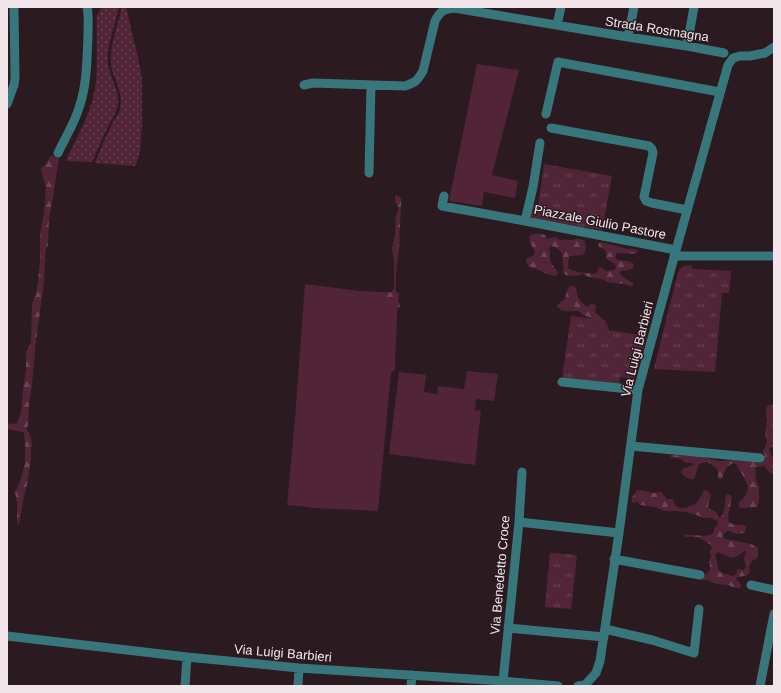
<svg xmlns="http://www.w3.org/2000/svg" width="781" height="693" font-family="Helvetica,sans-serif">
  <defs>
    <pattern id="forest-firs" width="22" height="20" patternUnits="userSpaceOnUse"><rect width="22" height="20" fill="#512537"/><path d="M5 1l3.5 6h-7zM16 11l3.5 6h-7z" fill="#6a4454"/></pattern>
    <pattern id="park-tufts" width="24" height="20" patternUnits="userSpaceOnUse"><rect width="24" height="20" fill="#512537"/><path d="M3 7l-1-3M5 7V3M7 7l1-3M15 17l-1-3M17 17v-4M19 17l1-3" fill="none" stroke="#6a4454"/></pattern>
    <pattern id="garden-dots" width="8" height="8" patternUnits="userSpaceOnUse"><rect width="8" height="8" fill="#512537"/><path d="M2 2h.1M6 6h.1" fill="none" stroke="#6a4454" stroke-width="1.8" stroke-linecap="round"/></pattern>
  </defs>
  <rect width="100%" height="100%" fill="#2c1a21"/>
  <path fill="#512537" d="M 477,64 L 519,70 L 492,175 L 518,181 L 515,198 L 484,192 L 482,206 L 449,201 Z
    M 305,284 L 360,291 L 399,293 L 397,313 L 395,369 L 391,373 L 378,511 L 315,508 L 287,505 L 295,418 Z
    M 467,371 L 498,374 L 494,401 L 476,399 L 475,410 L 481,411 L 475,465 L 389,454 L 399,372 L 426,375 L 424,392 L 437,394 L 438,386 L 464,389 Z"/>
  <path fill="url(#forest-firs)" fill-rule="evenodd" d="M 53,156 L 59,158 L 53,197 L 49,219 L 48,245 L 46,248 L 45,257 L 44,282 L 36,341 L 32,384 L 29,406 L 28,426 L 26,428 L 31,437 L 32,445 L 31,448 L 31,459 L 27,485 L 24,496 L 19,525 L 17,522 L 17,503 L 15,492 L 20,482 L 25,463 L 25,444 L 24,433 C 19,430 13,431 7,429 L 7,423 L 14,424 L 17,423 L 21,412 L 24,382 L 26,371 L 26,352 L 31,342 L 32,304 L 36,294 L 38,281 L 40,261 L 40,233 L 44,214 L 46,187 L 41,171 L 42,167 L 45,165 L 50,157 Z
    M 395,195 L 398,196 L 401,198 C 402,207 400,216 400,226 C 399,233 400,241 399,248 C 397,266 392,288 400,306 L 398,309 L 391,307 L 388,309 L 384,309 C 383,305 381,296 386,293 C 388,292 390,292 392,292 L 394,288 L 394,260 L 392,249 L 395,234 L 396,215 L 399,209 L 395,202 Z
    M 539,233 L 545,235 L 547,239 L 555,237 L 560,240 C 564,239 567,240 571,240 C 578,239 577,238 585,241 C 586,246 586,251 583,255 L 569,256 L 568,268 C 574,273 585,272 593,274 L 596,273 L 600,267 L 606,271 L 614,270 L 616,267 L 615,264 L 606,259 L 606,253 L 605,250 L 599,247 L 598,244 L 602,242 L 627,249 L 635,249 L 638,251 L 636,254 L 617,253 L 616,255 L 616,259 C 622,262 628,260 633,263 L 634,267 C 629,272 624,269 619,272 C 622,277 628,280 633,283 L 633,287 L 624,284 L 607,282 L 602,279 L 589,277 L 583,274 L 576,276 L 565,275 L 563,272 L 564,269 C 560,257 568,253 552,246 L 549,248 C 551,253 549,258 551,262 C 552,266 557,268 558,273 L 556,276 L 546,274 L 542,271 L 529,267 L 526,261 L 527,258 L 533,256 L 535,253 C 533,246 528,243 530,235 Z
    M 570,286 C 580,286 575,293 579,299 C 581,302 584,304 587,307 L 591,304 L 596,305 L 595,312 C 602,319 608,320 609,331 L 605,333 L 589,317 L 583,315 L 578,311 C 570,311 560,313 557,305 L 565,299 L 567,290 Z
    M 769,405 L 774,405 L 774,447 L 770,448 L 769,450 L 774,460 L 774,473 L 771,474 L 764,466 L 756,467 L 755,468 L 756,473 L 755,478 L 759,487 L 759,503 L 757,507 L 742,508 L 739,507 L 739,502 C 753,491 748,484 740,471 C 738,467 738,466 734,463 C 725,466 725,471 722,479 L 720,479 L 718,478 C 719,466 716,469 708,462 C 694,463 699,469 694,479 C 689,480 684,477 681,472 L 684,468 L 692,466 L 693,464 L 692,463 L 684,462 L 681,459 L 670,457 L 671,455 L 699,456 L 719,461 L 734,460 L 753,461 L 758,463 L 762,462 L 762,460 L 765,455 L 763,451 L 766,445 L 767,442 L 765,433 L 767,420 L 766,409 L 767,406 Z
    M 638,490 L 646,491 L 651,493 L 661,492 L 667,499 L 672,499 C 674,501 675,505 677,507 C 682,510 694,506 698,501 C 700,498 702,494 704,490 L 707,491 L 711,494 L 708,506 L 709,508 L 716,512 L 718,517 L 720,518 C 726,512 724,503 726,495 C 729,494 730,495 732,497 L 728,517 L 729,522 C 734,526 740,524 746,526 L 746,528 L 744,533 C 742,533 740,534 737,534 C 730,533 729,527 723,535 L 723,537 L 725,539 L 751,544 L 758,548 L 758,557 L 751,562 L 750,565 L 749,567 L 750,571 L 749,574 L 745,576 L 737,577 L 736,579 L 740,583 L 741,586 L 739,588 L 732,587 L 728,585 L 716,584 L 708,580 L 698,579 C 702,576 711,573 710,567 C 710,561 707,564 711,556 L 710,552 L 712,547 L 711,545 L 698,537 L 687,537 L 684,536 L 683,534 L 704,536 L 712,534 L 714,532 L 714,528 L 718,525 L 717,521 L 711,518 L 704,518 L 691,513 L 676,511 L 664,511 L 655,507 L 640,505 L 637,502 L 632,503 C 631,498 634,493 638,490 ZM 743,551 L 746,551 C 746,555 745,555 744,558 C 744,561 746,565 746,568 L 744,570 L 739,569 L 737,570 L 736,574 L 734,576 C 714,572 720,571 715,554 L 719,552 C 723,554 730,559 735,557 C 738,556 741,553 743,551 Z"/>
  <path fill="url(#park-tufts)" d="M 544,164 L 612,176 L 602,230 L 530,218 L 532,205 L 538,206 Z
    M 685,266 L 692,266 L 692,269 L 731,271 L 729,293 L 722,293 L 715,372 L 654,369 L 678,272 L 681,268 Z
    M 571,316 L 602,320 L 601,329 L 647,336 L 634,379 L 620,377 L 619,386 L 562,378 Z
    M 550,553 L 577,555 L 571,609 L 545,607 Z"/>
  <path fill="url(#garden-dots)" d="M 102,7 L 119,7 C 115,26 106,45 108,64 C 110,79 122,93 117,109 C 115,114 112,118 110,123 C 103,136 98,149 92,162 L 66,161 L 68,156 C 80,132 93,109 96,81 C 98,59 96,37 97,15 Z
    M 122,7 L 126,7 L 138,58 L 142,78 L 142,122 L 140,152 L 136,165 L 135,166 L 96,163 L 95,162 C 101,149 106,135 113,122 C 115,118 119,114 120,109 C 124,91 113,80 111,64 C 109,45 118,26 122,7 Z"/>
  <g fill="none" stroke-linecap="round" stroke-linejoin="round">
    <path stroke="#37777b" stroke-width="9" d="M 557,25 L 561,7
      M 628,37 L 634,7
      M 687,46 L 694,7
      M 304,85 L 313,83 L 405,86 C 416,82 417,81 423,71 L 435,21 C 440,11 444,9 454,8 L 628,37 L 687,46 L 724,53
      M 7,104 L 14,85 L 15,78 L 14,7
      M 546,114 L 558,62 L 720,92
      M 551,128 L 649,146 L 652,149 L 653,153 L 644,197 L 646,201 L 652,203 L 687,210
      M 58,153 C 65,138 74,124 79,108 C 87,85 87,59 88,35 C 88,26 89,16 87,7
      M 369,173 L 371,85
      M 444,196 L 442,206 L 525,221 L 676,250
      M 525,221 L 533,187 L 540,143
      M 674,256 L 774,256
      M 562,382 L 638,390
      M 631,446 L 760,458
      M 519,522 L 619,533
      M 614,559 L 700,575
      M 751,585 L 774,590
      M 508,628 L 604,637
      M 605,629 L 652,640 L 694,653 L 699,609
      M 7,636 L 187,657 L 299,668 L 503,681 L 558,686
      M 503,681 L 519,522 L 522,472
      M 185,686 L 187,657
      M 298,686 L 299,668
      M 411,686 L 412,675
      M 578,686 L 585,685 L 596,673 L 600,661 L 619,533 L 638,390 L 676,250 L 728,65 L 733,58 L 740,56 L 750,56 L 765,53 L 774,47
      M 760,686 L 774,614"/>
  </g>
  <g text-anchor="middle" dominant-baseline="central" stroke-width="3" stroke-linejoin="round" paint-order="stroke">
    <g font-size="13" fill="#f1e5e9" stroke="#2c1a21">
      <text transform="translate(657 29) rotate(9)">Strada Rosmagna</text>
      <text transform="translate(600 222) rotate(11)">Piazzale Giulio Pastore</text>
      <text transform="translate(637 349) rotate(-76)">Via Luigi Barbieri</text>
      <text transform="translate(500 575) rotate(-85)">Via Benedetto Croce</text>
      <text transform="translate(283 653) rotate(5)">Via Luigi Barbieri</text>
    </g>
  </g>
  <rect width="781" height="693" fill="none" stroke="#f1e5e9" stroke-width="16"/>
</svg>
